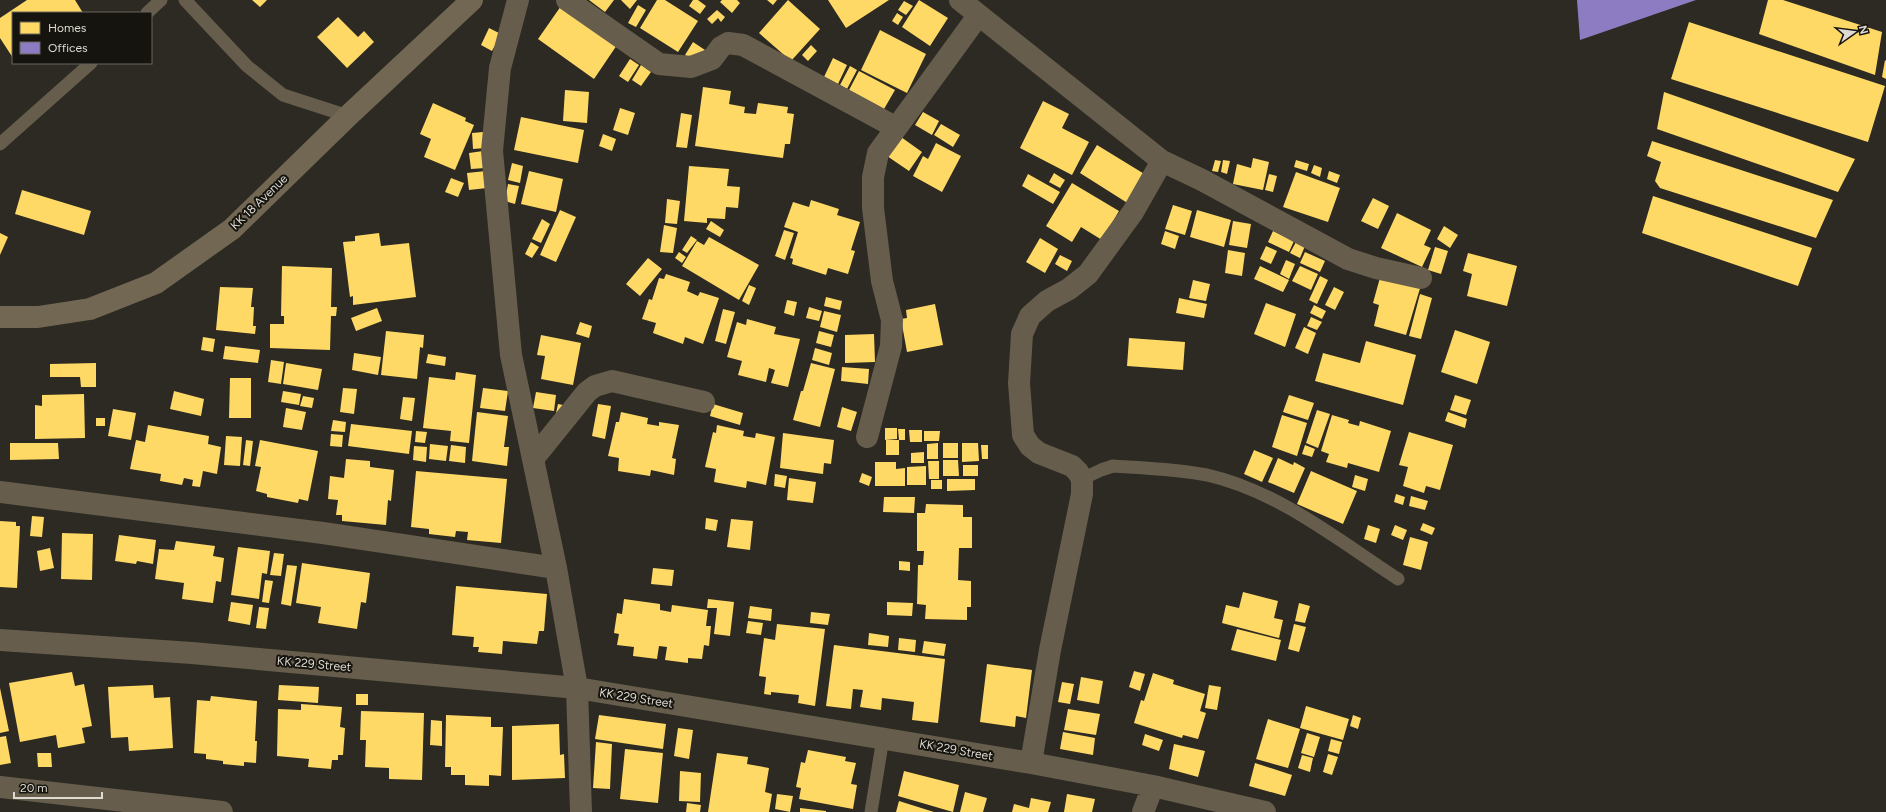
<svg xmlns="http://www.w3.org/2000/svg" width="1886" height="812" font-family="Figtree,sans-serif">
  <rect width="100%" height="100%" fill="#2c2a22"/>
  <path fill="#ffd966" d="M 27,0 L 75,0 L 83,13 L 13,13 L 13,58 L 0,38 L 0,18 Z
    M 252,0 L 267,0 L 260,7 Z
    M 589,0 L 614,0 L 605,12 Z
    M 621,0 L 637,0 L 630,9 Z
    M 657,0 L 665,0 L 698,21 L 678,52 L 640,28 Z
    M 693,0 L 698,0 L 706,6 L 700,14 L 689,6 Z
    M 722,0 L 737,0 L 740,3 L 732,13 L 720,2 Z
    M 767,0 L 777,0 L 773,5 Z
    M 788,0 L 820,29 L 791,61 L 759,33 Z
    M 828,0 L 889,0 L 846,28 Z
    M 919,0 L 948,18 L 930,46 L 902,27 Z
    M 1768,0 L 1783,0 L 1882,32 L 1875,75 L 1759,34 Z
    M 904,1 L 913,6 L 906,15 L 898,10 Z
    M 638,5 L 646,10 L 636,27 L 628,23 Z
    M 561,6 L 617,45 L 594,79 L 538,39 Z
    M 717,10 L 725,17 L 721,22 L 718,18 L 712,24 L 707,19 Z
    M 897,13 L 903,17 L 898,25 L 892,21 Z
    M 338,17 L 358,37 L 364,31 L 374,42 L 347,68 L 317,37 Z
    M 1689,22 L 1885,86 L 1868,142 L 1671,79 Z
    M 489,28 L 501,34 L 492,51 L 481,45 Z
    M 880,30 L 926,54 L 907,93 L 861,70 Z
    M 693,42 L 705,50 L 697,63 L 685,55 Z
    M 811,45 L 817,51 L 808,61 L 802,55 Z
    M 833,58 L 847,65 L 838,84 L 824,77 Z
    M 630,59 L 639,65 L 628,82 L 619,76 Z
    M 1885,60 L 1886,61 L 1886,79 L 1882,77 Z
    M 641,65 L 651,72 L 641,86 L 632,80 Z
    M 850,66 L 857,70 L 847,89 L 840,85 Z
    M 859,71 L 895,90 L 884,109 L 849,90 Z
    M 703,87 L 731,91 L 729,104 L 745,107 L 744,113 L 756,114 L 758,103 L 788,107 L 787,113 L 794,114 L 790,144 L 785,144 L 783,158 L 695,146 Z
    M 565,90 L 589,92 L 587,123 L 563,121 Z
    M 1664,92 L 1855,159 L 1838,192 L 1657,129 Z
    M 1043,101 L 1069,114 L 1062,128 L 1089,142 L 1072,175 L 1020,148 Z
    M 433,103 L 466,118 L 465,121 L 474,125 L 455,170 L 424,157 L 431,139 L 420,134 Z
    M 620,108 L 635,113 L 628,135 L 613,130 Z
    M 923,112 L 939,121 L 932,135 L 915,125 Z
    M 681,113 L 692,115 L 687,148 L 676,147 Z
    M 521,117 L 584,130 L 578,163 L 514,150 Z
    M 941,124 L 960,135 L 953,147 L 934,135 Z
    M 483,132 L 485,148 L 473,149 L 472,133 Z
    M 603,134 L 616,139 L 612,151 L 599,146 Z
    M 901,137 L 922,152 L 909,171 L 887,156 Z
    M 1652,141 L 1833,200 L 1816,238 L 1660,188 L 1655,181 L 1661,162 L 1647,156 Z
    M 936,143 L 961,156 L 942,192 L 913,176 L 923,156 L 928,159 Z
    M 1097,145 L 1146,175 L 1129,204 L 1080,173 Z
    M 483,151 L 485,168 L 471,169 L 469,153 Z
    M 1253,158 L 1269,162 L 1263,190 L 1233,184 L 1237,164 L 1251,168 Z
    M 1215,160 L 1221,161 L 1218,172 L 1212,171 Z
    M 1223,160 L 1230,161 L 1227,174 L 1221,172 Z
    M 1296,160 L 1309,164 L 1307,171 L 1294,167 Z
    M 512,163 L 523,166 L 520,183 L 508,180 Z
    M 1314,165 L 1322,168 L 1320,177 L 1311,173 Z
    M 689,166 L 729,169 L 727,186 L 740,187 L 738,208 L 726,207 L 725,219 L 707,218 L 707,223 L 684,221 Z
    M 486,171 L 487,188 L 469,190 L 467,173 Z
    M 529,171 L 563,179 L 556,212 L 521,204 Z
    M 1329,171 L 1340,175 L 1337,183 L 1327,179 Z
    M 1296,172 L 1340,188 L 1328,222 L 1283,207 Z
    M 1054,173 L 1065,180 L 1060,188 L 1049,182 Z
    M 1028,174 L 1060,192 L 1053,204 L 1022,186 Z
    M 1269,174 L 1277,176 L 1273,192 L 1265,190 Z
    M 451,178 L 464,183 L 458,197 L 445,192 Z
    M 1072,183 L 1119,211 L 1102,240 L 1081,227 L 1072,242 L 1046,226 Z
    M 508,184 L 519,186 L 515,204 L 505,201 Z
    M 22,190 L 91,211 L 84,235 L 15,214 Z
    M 1653,196 L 1812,248 L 1798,286 L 1642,233 Z
    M 1373,198 L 1389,206 L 1378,229 L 1361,221 Z
    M 667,199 L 680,201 L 677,224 L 665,223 Z
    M 811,200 L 839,209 L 837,215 L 860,222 L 851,250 L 855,251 L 848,274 L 828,268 L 826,275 L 792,264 L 793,259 L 790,258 L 798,232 L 784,227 L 793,202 L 809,207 Z
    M 1173,205 L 1192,211 L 1185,235 L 1165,229 Z
    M 560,210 L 576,217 L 556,262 L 540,255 Z
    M 1197,210 L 1231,220 L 1224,247 L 1190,237 Z
    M 1397,213 L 1431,230 L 1424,245 L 1431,248 L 1422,267 L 1381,248 Z
    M 542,219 L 550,224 L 541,243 L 532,239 Z
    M 711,221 L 724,230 L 720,237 L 706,229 Z
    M 1233,221 L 1251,224 L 1247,248 L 1229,245 Z
    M 664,225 L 677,228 L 673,253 L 660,252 Z
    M 1444,226 L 1458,235 L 1450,248 L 1437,239 Z
    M 784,230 L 794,233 L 785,260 L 775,256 Z
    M 1165,231 L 1179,236 L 1175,249 L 1161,244 Z
    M 1273,231 L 1294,241 L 1289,252 L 1268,242 Z
    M 0,233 L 8,237 L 0,255 Z
    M 379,233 L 381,246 L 409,243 L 416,297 L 353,305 L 353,296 L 350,297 L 343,242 L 355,241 L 355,236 Z
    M 691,236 L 697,240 L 687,253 L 682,250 Z
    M 709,237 L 759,265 L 739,300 L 682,266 L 697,241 L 704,245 Z
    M 1040,238 L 1058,249 L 1045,273 L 1026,262 Z
    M 531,242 L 539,247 L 532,258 L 525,254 Z
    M 1296,242 L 1305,246 L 1300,258 L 1290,253 Z
    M 1266,246 L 1277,251 L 1271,264 L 1260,259 Z
    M 1435,247 L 1448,251 L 1441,274 L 1428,270 Z
    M 1228,250 L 1245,253 L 1242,276 L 1225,273 Z
    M 679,252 L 686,257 L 682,263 L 675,258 Z
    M 1305,252 L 1325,261 L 1320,272 L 1300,263 Z
    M 1468,253 L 1517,266 L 1507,306 L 1467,296 L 1472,274 L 1463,271 Z
    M 1060,255 L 1072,261 L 1067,271 L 1055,264 Z
    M 648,258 L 662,269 L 640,296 L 626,284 Z
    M 1286,260 L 1295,264 L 1289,279 L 1280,274 Z
    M 282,266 L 332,268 L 331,307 L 337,307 L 336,316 L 331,316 L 330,350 L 270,348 L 270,324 L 284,324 L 284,316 L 281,316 Z
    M 1260,266 L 1289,280 L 1283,292 L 1254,279 Z
    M 1300,266 L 1318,274 L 1311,290 L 1292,281 Z
    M 666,274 L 690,282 L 687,291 L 698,296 L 700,292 L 719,298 L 703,344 L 685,337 L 683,344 L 653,333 L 656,323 L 642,319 L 649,299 L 652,300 L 659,278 L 664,279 Z
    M 1381,274 L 1421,285 L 1406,335 L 1374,326 L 1379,305 L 1373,303 Z
    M 1320,276 L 1328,280 L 1317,304 L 1309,300 Z
    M 1193,280 L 1210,284 L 1206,301 L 1189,298 Z
    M 749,285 L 756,288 L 749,305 L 742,301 Z
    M 220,287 L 253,288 L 251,307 L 254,307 L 253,326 L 256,326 L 255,334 L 216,330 Z
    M 1334,287 L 1344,292 L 1335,310 L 1325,305 Z
    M 1420,294 L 1432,298 L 1421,339 L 1409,336 Z
    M 826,297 L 842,301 L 840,310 L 824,306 Z
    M 1179,298 L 1207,304 L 1204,318 L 1176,313 Z
    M 787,300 L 797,302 L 794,316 L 784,313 Z
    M 1266,303 L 1296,314 L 1285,347 L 1254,334 Z
    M 935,304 L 943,345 L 907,352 L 901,319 L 907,318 L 906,310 Z
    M 1314,305 L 1326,311 L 1322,319 L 1310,313 Z
    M 809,307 L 822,311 L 819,321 L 806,318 Z
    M 377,308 L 382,321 L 356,331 L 351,318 Z
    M 723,309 L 735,312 L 726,344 L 715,341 Z
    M 824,311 L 841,315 L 837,332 L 820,327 Z
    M 1311,317 L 1322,322 L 1317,330 L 1307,326 Z
    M 747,319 L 776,327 L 774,334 L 800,339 L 788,387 L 771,383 L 775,370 L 769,368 L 766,382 L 738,375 L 742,361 L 727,357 L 737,322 L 746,325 Z
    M 580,322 L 592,326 L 589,338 L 576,334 Z
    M 1304,327 L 1316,333 L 1308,354 L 1295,348 Z
    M 1455,330 L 1490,342 L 1477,384 L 1441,372 Z
    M 386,331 L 424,335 L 423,348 L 420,347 L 417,379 L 381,375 Z
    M 819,331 L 834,335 L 831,347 L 816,343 Z
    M 874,334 L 875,362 L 845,363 L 845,335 Z
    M 541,335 L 581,343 L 573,385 L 541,379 L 545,356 L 537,355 Z
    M 203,337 L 215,339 L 213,352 L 201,350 Z
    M 1129,338 L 1185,342 L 1183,370 L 1127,366 Z
    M 1366,341 L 1416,355 L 1403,405 L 1315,381 L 1323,353 L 1360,363 Z
    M 225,346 L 260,350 L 258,363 L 223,359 Z
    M 815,348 L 832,353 L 829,365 L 812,360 Z
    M 354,353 L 381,357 L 378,375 L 352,370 Z
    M 428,354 L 446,357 L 445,366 L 426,363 Z
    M 271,360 L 284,362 L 281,384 L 268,382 Z
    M 96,363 L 96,387 L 81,387 L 80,377 L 50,377 L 50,364 Z
    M 286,363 L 322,369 L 318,390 L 283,384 Z
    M 811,363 L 835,369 L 820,427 L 793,420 L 801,391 L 803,391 Z
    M 842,367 L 869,369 L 868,384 L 841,381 Z
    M 456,372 L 476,375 L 469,443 L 450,441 L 451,431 L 423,428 L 429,377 L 455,380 Z
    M 230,378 L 251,378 L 251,418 L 229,418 Z
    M 343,388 L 357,389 L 354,414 L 340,412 Z
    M 483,388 L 508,391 L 505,411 L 480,408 Z
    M 174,391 L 204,399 L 201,416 L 170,409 Z
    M 283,391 L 301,394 L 299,405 L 281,402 Z
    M 536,392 L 556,395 L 554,411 L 533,408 Z
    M 84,394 L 85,438 L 35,439 L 35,405 L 42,406 L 42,395 Z
    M 1289,395 L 1314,403 L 1308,420 L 1283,412 Z
    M 1455,395 L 1471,400 L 1466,415 L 1450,410 Z
    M 303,396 L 314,398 L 312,408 L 300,406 Z
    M 403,397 L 415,398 L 412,421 L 400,419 Z
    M 558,404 L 568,406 L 556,413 Z
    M 598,404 L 611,406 L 605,439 L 592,436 Z
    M 713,404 L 743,413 L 740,425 L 710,416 Z
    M 842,407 L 857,412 L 851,431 L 837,427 Z
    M 286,408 L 306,412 L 302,430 L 283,427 Z
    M 113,409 L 136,413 L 131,440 L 108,436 Z
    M 1317,410 L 1330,414 L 1318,448 L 1306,443 Z
    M 477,412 L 508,416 L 504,447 L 509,447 L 507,466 L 472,461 Z
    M 621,412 L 648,418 L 647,424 L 659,426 L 659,422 L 679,425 L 672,458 L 676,459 L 674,475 L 651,470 L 650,476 L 618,471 L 619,458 L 608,456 L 616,422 L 619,422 Z
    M 1448,412 L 1467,419 L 1465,428 L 1445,421 Z
    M 1282,415 L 1307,423 L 1297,456 L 1272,447 Z
    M 1332,415 L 1349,420 L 1348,423 L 1359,426 L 1360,421 L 1391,431 L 1379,472 L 1348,463 L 1347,468 L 1326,462 L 1329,454 L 1321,451 Z
    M 96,418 L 105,418 L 105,426 L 96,426 Z
    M 333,420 L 346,422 L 345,432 L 331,431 Z
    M 351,424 L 412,431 L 409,454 L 348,446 Z
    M 148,425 L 209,436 L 208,444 L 221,447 L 217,474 L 203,471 L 200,487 L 192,486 L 193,480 L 184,478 L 182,485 L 160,481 L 161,474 L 130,469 L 136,440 L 145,442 Z
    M 717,425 L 744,431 L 743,436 L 755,438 L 756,433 L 775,437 L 766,485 L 747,481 L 746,488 L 714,482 L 716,469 L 705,467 L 713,432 L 716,433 Z
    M 885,428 L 897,428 L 897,439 L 885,440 Z
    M 898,429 L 905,429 L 905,440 L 899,440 Z
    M 909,430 L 922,430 L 922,442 L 910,442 Z
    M 416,431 L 427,432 L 425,443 L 415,442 Z
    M 924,431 L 940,431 L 939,441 L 924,441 Z
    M 1409,432 L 1453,445 L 1440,490 L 1426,486 L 1424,493 L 1403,486 L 1408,467 L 1399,465 Z
    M 783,433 L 834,440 L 831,464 L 824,463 L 823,474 L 780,468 Z
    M 331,434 L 343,435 L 342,447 L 330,446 Z
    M 226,436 L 242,437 L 240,466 L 224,465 Z
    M 246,440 L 253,441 L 250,466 L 243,465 Z
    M 260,440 L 318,451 L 308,501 L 299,499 L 298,503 L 267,497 L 267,494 L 256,491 L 261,467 L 255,466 Z
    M 886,440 L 899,440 L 899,455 L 886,455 Z
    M 10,443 L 58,443 L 59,459 L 10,460 Z
    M 938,443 L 938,459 L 927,459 L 927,444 Z
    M 943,443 L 958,443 L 958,458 L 943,458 Z
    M 962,443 L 978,443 L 979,461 L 962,462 Z
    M 430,444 L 448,446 L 446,461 L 429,459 Z
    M 451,445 L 466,447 L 465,463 L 449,461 Z
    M 981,445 L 988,445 L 988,459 L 982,459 Z
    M 1305,445 L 1315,449 L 1312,457 L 1302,454 Z
    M 414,446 L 427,447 L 426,462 L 413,460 Z
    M 1254,450 L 1273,458 L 1262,482 L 1244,474 Z
    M 924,452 L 924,463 L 911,463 L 911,453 Z
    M 1278,458 L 1293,465 L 1294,462 L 1305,468 L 1294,493 L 1268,482 Z
    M 346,459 L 370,461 L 370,467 L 394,470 L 391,501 L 388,500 L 386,525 L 342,521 L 342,515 L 336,515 L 338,500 L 328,499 L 330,476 L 344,478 Z
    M 943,460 L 958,460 L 959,476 L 943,476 Z
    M 928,461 L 939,461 L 939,479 L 929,479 Z
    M 875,462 L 896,462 L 896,469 L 905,468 L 905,486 L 875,486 Z
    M 963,465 L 978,465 L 978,476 L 963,476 Z
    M 926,466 L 926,485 L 907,485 L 907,467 Z
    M 416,471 L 507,479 L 501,543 L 467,540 L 468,532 L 456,531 L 455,537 L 429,534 L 429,529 L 411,527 Z
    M 1311,471 L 1357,491 L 1343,524 L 1297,504 Z
    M 862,473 L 872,477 L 869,486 L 859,482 Z
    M 775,474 L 787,476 L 785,488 L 774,486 Z
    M 1355,475 L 1368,479 L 1365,491 L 1352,487 Z
    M 789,478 L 816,482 L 813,503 L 787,500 Z
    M 947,479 L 975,479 L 975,490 L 947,491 Z
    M 931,480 L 942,480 L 942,489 L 931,489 Z
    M 1396,494 L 1405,497 L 1403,505 L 1394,502 Z
    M 1411,496 L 1428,501 L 1425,510 L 1409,506 Z
    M 884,497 L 915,497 L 914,513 L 883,512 Z
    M 926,504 L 963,505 L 963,517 L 972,517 L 972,548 L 959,548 L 958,580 L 971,581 L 971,607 L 967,607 L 967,620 L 925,619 L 926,605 L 917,604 L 918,565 L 923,565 L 924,551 L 917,551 L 917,513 L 925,513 Z
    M 32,516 L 44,517 L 42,537 L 30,536 Z
    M 706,518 L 718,520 L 716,531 L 705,529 Z
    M 731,519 L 753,521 L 750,550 L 727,547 Z
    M 0,521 L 16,522 L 16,526 L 20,526 L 17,588 L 0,587 Z
    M 1423,523 L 1435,528 L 1432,535 L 1420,530 Z
    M 1368,525 L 1380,529 L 1376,543 L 1364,539 Z
    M 1395,525 L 1407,530 L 1403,540 L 1391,535 Z
    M 62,533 L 93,534 L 92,580 L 61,579 Z
    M 119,535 L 156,540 L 153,564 L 137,561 L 136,564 L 115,561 Z
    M 1410,537 L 1428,542 L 1421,570 L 1403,565 Z
    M 176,541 L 215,546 L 213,556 L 224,558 L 221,582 L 216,581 L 213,603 L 182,599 L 184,583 L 155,579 L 159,549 L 174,550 Z
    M 238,547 L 270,551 L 267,574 L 262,573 L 259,599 L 231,595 Z
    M 50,548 L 54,568 L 40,571 L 37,551 Z
    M 274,553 L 284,554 L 281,576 L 270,575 Z
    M 899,561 L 910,562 L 910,571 L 899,570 Z
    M 302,563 L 370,573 L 366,603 L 361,602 L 357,629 L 318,623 L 321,607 L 296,603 Z
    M 287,565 L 297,566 L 291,606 L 281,604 Z
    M 653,568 L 674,570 L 672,586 L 651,584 Z
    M 265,580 L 273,581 L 269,603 L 262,602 Z
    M 456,586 L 547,594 L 544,631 L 539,631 L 537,644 L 503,641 L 502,654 L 478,652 L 479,647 L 473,647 L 474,637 L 452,635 Z
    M 1243,592 L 1278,601 L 1274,618 L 1283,620 L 1279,638 L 1222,623 L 1226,605 L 1239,608 Z
    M 624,599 L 660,604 L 660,610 L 671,612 L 672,605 L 708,610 L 706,626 L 711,626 L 709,646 L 704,645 L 702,659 L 688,658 L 688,663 L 665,660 L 667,647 L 659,646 L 657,659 L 633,656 L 634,647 L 617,645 L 619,634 L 614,633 L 617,613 L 622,614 Z
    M 708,599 L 734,602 L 730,636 L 714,634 L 717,608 L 707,608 Z
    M 231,602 L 253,605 L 250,625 L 228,621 Z
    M 887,602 L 913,603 L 912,616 L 887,615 Z
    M 1299,603 L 1310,606 L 1305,623 L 1295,621 Z
    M 750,606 L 772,609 L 771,621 L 748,618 Z
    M 259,607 L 269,608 L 266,629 L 256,628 Z
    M 811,612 L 830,614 L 828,625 L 810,623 Z
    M 748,621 L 763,623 L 761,635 L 746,633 Z
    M 777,624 L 825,629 L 815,706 L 798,703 L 799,695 L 771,692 L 771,695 L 764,694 L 766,677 L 759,676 L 764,638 L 775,640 Z
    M 1294,624 L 1306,627 L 1299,652 L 1288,649 Z
    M 1237,629 L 1281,640 L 1276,661 L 1231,650 Z
    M 869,633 L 889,636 L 888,647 L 868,645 Z
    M 899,638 L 916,640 L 915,652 L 898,650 Z
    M 924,641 L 946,644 L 944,656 L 922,653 Z
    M 834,645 L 945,659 L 938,723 L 912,720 L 914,702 L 882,698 L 881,710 L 860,707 L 863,690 L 853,689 L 851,709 L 826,706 Z
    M 987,664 L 1032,670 L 1026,718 L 1016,716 L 1015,727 L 980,722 Z
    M 1134,671 L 1145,674 L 1140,691 L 1129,687 Z
    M 72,672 L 75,686 L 84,684 L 92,726 L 82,728 L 85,743 L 58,748 L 56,735 L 20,742 L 9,683 Z
    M 1153,673 L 1174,680 L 1173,684 L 1205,694 L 1200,711 L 1206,713 L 1198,739 L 1183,735 L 1182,738 L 1134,723 L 1141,700 L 1144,701 Z
    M 1081,677 L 1103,681 L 1099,704 L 1077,700 Z
    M 1062,682 L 1074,684 L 1070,704 L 1058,702 Z
    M 153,685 L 154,698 L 170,697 L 173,748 L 129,751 L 128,737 L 111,738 L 108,687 Z
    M 279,685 L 319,687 L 318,703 L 278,700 Z
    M 1209,685 L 1221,687 L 1217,710 L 1205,708 Z
    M 0,688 L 9,731 L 0,733 Z
    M 356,694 L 368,694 L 368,705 L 356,705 Z
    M 211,696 L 257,701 L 255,741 L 257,741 L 256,763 L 244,762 L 244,766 L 223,764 L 223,761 L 206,759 L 206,754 L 194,753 L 197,700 L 210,701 Z
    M 301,704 L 342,707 L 340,727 L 345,728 L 343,755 L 338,755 L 338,760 L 332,760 L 331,769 L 308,767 L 309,759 L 277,756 L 278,709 L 301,710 Z
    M 1306,706 L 1349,719 L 1343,740 L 1300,728 Z
    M 1068,709 L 1100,714 L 1096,735 L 1064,730 Z
    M 361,711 L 424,713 L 422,780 L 389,779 L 389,768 L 365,767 L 366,740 L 360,740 Z
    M 446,715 L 491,717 L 491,727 L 503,727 L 501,776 L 489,775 L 489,786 L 465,785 L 465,775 L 451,775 L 451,767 L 445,767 Z
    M 599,715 L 666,724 L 663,749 L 595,739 Z
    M 1353,715 L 1361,718 L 1358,729 L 1350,726 Z
    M 1268,719 L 1300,729 L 1288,768 L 1256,759 Z
    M 431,720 L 442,721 L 442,746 L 430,745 Z
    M 559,724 L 560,755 L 564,754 L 565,778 L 512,780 L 512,726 Z
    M 678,728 L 693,730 L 689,759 L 674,756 Z
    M 1063,732 L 1095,738 L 1093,755 L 1060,749 Z
    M 1307,733 L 1320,737 L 1314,757 L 1301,753 Z
    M 1145,734 L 1163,740 L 1159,751 L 1142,745 Z
    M 6,736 L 11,763 L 0,765 L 0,737 Z
    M 1331,739 L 1342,742 L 1339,754 L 1328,751 Z
    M 596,742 L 612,744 L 610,789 L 593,788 Z
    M 1174,744 L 1205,751 L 1198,777 L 1169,769 Z
    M 625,749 L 663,753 L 658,803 L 620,799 Z
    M 808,750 L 846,757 L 845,761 L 856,763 L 851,784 L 857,785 L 853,809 L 799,799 L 801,788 L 796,787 L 801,762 L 805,763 Z
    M 37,753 L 51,753 L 52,767 L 38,767 Z
    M 717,753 L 748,757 L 747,764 L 769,768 L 765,792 L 772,794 L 769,812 L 708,812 Z
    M 1328,754 L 1338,757 L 1332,775 L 1323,772 Z
    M 1302,755 L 1313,758 L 1310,772 L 1298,768 Z
    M 1255,763 L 1292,775 L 1285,796 L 1249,786 Z
    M 680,771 L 701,773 L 700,802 L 679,801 Z
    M 904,771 L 959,785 L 953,812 L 898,796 Z
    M 965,792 L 987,798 L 983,812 L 960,812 Z
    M 777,794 L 793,796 L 790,812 L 775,809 Z
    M 1067,794 L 1095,799 L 1092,812 L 1064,812 Z
    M 1031,798 L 1051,802 L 1048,812 L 1012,812 L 1014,804 L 1029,808 Z
    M 899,801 L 934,812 L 896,812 Z
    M 687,803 L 701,805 L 700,812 L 686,812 Z
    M 800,808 L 826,811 L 826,812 L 800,812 Z"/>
  <path fill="#8e7cc3" d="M 1577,0 L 1696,0 L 1580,40 Z"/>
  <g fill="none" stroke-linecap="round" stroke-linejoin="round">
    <path stroke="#665d4c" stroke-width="13" d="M 185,0 L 247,66 L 283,95 L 348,116
      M 147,13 L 161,0
      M 0,144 L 91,63
      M 1082,479 L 1101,470 L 1113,466 C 1144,468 1176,469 1207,475 C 1278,491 1338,540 1398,579
      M 871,812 L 883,738"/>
    <path stroke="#665d4c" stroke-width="22" d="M 518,0 L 500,68 L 492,151 L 511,355 L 556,568 L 577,688 L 581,812
      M 567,0 L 659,64 L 691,67 L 712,59 L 721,47 L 728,43 L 743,45 L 895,127
      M 960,0 L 1162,161 L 1202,180 L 1348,259 L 1376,268 L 1421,278
      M 867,437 L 891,346 L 892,320 L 882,281 L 873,208 L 873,177 L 878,153 L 978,16
      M 533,459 L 587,392 L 595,386 L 612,381 L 704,402
      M 0,492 L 323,533 L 556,568
      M 0,640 L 192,653 L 577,688 L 1031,763 L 1153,786 L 1265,812
      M 1031,763 L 1050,650 L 1082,494 L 1082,479 L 1078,472 L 1072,466 L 1039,453 L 1030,446 L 1023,435 L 1019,383 L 1022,334 L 1030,316 L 1047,301 L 1069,289 L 1088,274 L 1133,212 L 1162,161
      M 0,787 L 222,812
      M 1143,812 L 1153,786"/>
    <path stroke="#726752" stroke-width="22" d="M 0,317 L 38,317 L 90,309 L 156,283 L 232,229 L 348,116 L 472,0"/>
  </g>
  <g text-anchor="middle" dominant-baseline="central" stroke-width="4" stroke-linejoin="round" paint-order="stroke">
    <g font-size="12" fill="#dedbd3" stroke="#16140e">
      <text transform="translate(259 202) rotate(-44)">KK 18 Avenue</text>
      <text transform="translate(314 664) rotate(5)">KK 229 Street</text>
      <text transform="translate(636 698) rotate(9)">KK 229 Street</text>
      <text transform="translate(956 750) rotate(10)">KK 229 Street</text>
    </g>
  </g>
  <rect x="12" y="12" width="140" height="52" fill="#16140e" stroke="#66645d"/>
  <rect x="20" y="22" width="20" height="12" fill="#ffd966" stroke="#66645d"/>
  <text x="48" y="32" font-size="12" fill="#dedbd3">Homes</text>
  <rect x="20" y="42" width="20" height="12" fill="#8e7cc3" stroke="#66645d"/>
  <text x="48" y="52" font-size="12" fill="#dedbd3">Offices</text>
  <g transform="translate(1854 32) rotate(76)" stroke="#16140e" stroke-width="3" paint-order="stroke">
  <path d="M0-3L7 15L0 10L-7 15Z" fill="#dedbd3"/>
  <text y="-6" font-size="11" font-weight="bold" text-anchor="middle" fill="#dedbd3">N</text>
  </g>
  <path d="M14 792v6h88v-6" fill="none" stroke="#dedbd3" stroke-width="2"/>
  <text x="20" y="792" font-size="12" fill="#dedbd3" stroke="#16140e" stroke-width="3" paint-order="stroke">20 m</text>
</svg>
